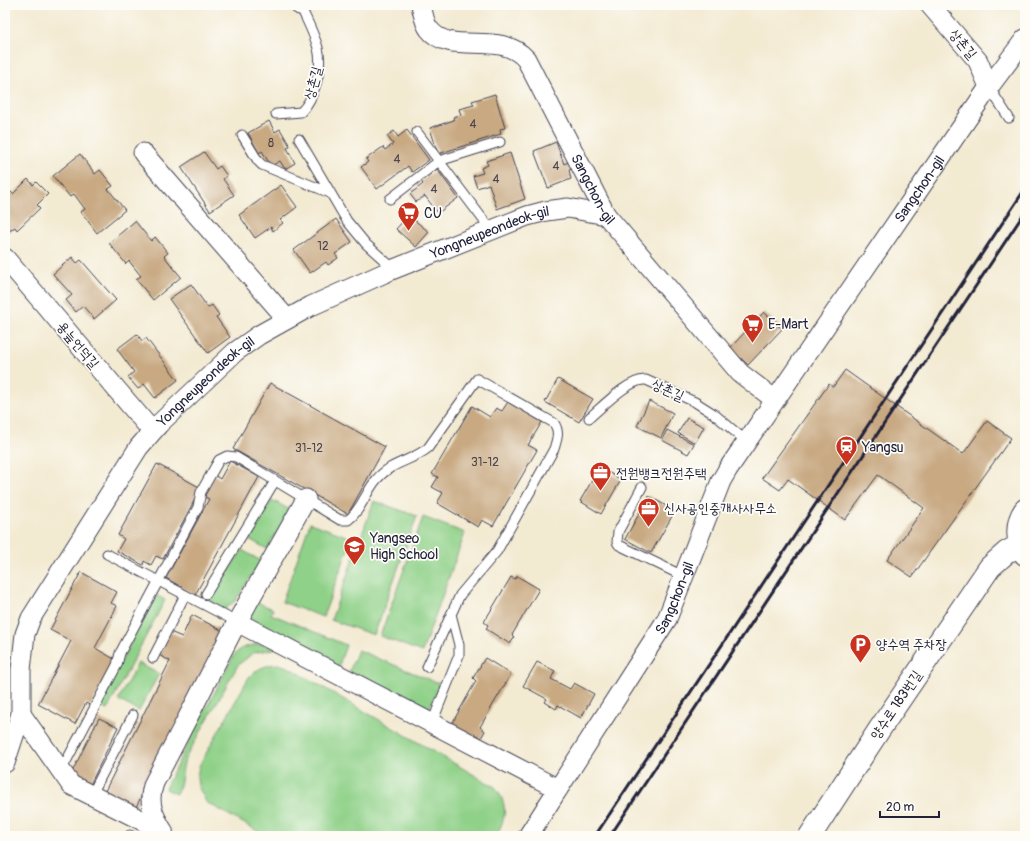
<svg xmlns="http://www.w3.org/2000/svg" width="1030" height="841" font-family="Pangolin,'Poor Story',sans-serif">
  <rect width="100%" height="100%" fill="#fdfcf7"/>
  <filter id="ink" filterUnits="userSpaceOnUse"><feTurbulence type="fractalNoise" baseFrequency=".025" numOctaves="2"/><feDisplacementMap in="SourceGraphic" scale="8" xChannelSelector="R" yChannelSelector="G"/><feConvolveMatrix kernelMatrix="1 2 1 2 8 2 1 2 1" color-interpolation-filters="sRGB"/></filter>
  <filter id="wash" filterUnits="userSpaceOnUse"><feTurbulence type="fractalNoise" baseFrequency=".012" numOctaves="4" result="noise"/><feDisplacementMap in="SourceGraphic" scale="16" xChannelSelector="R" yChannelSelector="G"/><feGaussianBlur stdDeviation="0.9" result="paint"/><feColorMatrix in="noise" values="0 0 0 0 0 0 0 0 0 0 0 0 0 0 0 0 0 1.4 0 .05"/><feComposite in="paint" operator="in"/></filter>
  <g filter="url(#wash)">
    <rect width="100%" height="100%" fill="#f3ead2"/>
    <path fill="#90d189" stroke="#597a62" d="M 272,500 L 290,510 L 267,549 L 249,539 Z
      M 374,501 L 417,516 L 374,635 L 331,620 Z
      M 423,517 L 465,533 L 422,652 L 380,636 Z
      M 310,523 L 352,538 L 323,617 L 282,602 Z
      M 242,550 L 261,561 L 235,601 L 224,610 L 209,601 Z
      M 156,595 L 165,600 L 107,710 L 98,705 Z
      M 254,601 L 273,609 L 271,614 L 346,645 L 338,668 L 245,621 Z
      M 257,644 L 269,645 L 278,648 L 253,653 L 238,665 L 185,759 C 181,772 183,783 176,794 L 166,789 L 167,784 L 234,655 L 242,648 Z
      M 358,650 L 440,684 L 428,711 L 349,672 Z
      M 138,663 L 159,674 L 139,711 L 118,700 Z
      M 278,664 L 288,667 L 495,787 C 508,805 507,816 496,836 L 266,836 L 206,802 L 198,786 L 197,777 L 199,766 L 249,677 C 258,668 266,665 278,664 Z"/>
    <g id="blocks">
      <path fill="#c8a982" d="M 495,94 L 505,128 L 500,129 L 501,134 L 438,154 L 430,128 L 454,120 L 453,117 L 461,115 L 459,109 L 474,105 L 472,101 Z
        M 269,121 L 275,132 L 280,129 L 290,146 L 287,148 L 295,163 L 285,169 L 280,161 L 271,166 L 262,151 L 259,153 L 248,133 Z
        M 407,130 L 429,160 L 412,172 L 408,166 L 377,189 L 361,167 L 368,162 L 366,159 L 383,147 L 385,150 L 393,144 L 387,136 L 394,131 L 398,137 Z
        M 556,142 L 564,164 L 571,161 L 574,168 L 569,170 L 571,179 L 548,188 L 534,151 Z
        M 204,152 L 216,169 L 220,166 L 227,176 L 223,179 L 234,195 L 210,211 L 181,167 Z
        M 510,153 L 525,199 L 497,209 L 489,184 L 477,188 L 473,176 L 483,173 L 481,168 L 488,165 L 486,161 Z
        M 80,154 L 95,174 L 100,170 L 113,186 L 108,189 L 125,210 L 97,233 L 81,212 L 85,209 L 74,194 L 70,197 L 53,176 Z
        M 437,169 L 458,198 L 438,213 L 425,196 L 416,202 L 410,194 L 423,184 L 421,181 Z
        M 28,179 L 33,185 L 36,182 L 48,194 L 37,205 L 40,208 L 17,230 L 15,227 L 8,232 L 5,229 L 5,193 L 9,190 L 13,194 Z
        M 281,185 L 297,207 L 280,220 L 283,223 L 273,231 L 271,227 L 255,238 L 239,215 Z
        M 406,218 L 410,222 L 413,219 L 429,232 L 416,247 L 396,229 Z
        M 336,219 L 352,242 L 335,254 L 338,258 L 328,265 L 326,262 L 310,273 L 294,250 Z
        M 135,221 L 151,241 L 155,237 L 168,253 L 164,256 L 181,277 L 153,300 L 136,279 L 141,276 L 129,261 L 126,264 L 109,243 Z
        M 72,257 L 77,263 L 81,260 L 116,300 L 94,319 L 83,306 L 76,312 L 66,300 L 72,295 L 53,274 Z
        M 191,284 L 208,308 L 212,305 L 219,315 L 216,317 L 230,337 L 208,353 L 169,299 Z
        M 764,312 L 782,329 L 748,365 L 730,348 Z
        M 137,334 L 142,341 L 146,338 L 178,380 L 155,398 L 144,384 L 138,389 L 128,377 L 134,372 L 117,349 Z
        M 845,370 L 963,454 L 987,421 L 1011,438 L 912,577 L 887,560 L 924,508 L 878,475 L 845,520 L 788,479 L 780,490 L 762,478 L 829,384 L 833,387 Z
        M 558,379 L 593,399 L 579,422 L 545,402 Z
        M 270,383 L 385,447 L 348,514 L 233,449 Z
        M 649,401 L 673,413 L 661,438 L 637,426 Z
        M 508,402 L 542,422 L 528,445 L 537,450 L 493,526 L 482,520 L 478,527 L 437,503 L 443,493 L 432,487 L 438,477 L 432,474 L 472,406 L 490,417 L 496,408 L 502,411 Z
        M 687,418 L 704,427 L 695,443 L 678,433 Z
        M 667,430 L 694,444 L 688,454 L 662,440 Z
        M 230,461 L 259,477 L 195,595 L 166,578 L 209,499 L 203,496 L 214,475 L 220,479 Z
        M 157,464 L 201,488 L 163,559 L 156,556 L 151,565 L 144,561 L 143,565 L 117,551 L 124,539 L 118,535 Z
        M 600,467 L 621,480 L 601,514 L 580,501 Z
        M 649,496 L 675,511 L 651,553 L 625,539 Z
        M 81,572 L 117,592 L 111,603 L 117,606 L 95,648 L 116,660 L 91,706 L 86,703 L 75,724 L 38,704 L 71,641 L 50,630 Z
        M 517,576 L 539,589 L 512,635 L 514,637 L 510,644 L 486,629 L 488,625 L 484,622 L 511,577 L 515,579 Z
        M 192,615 L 223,631 L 135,809 L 104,793 L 170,661 L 159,655 L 170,632 L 182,637 Z
        M 485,658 L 511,674 L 480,727 L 485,731 L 478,743 L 450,727 L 476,681 L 473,678 Z
        M 537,662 L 555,671 L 551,679 L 570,689 L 574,683 L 594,694 L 581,718 L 558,705 L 556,709 L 545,702 L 547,699 L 523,686 Z
        M 99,718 L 118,727 L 90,785 L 70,776 Z"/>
    </g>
  </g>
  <g filter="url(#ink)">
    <use href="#blocks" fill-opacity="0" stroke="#414052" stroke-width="1"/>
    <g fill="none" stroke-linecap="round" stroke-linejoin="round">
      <defs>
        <path id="service" d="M 989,87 L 1009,118
          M 276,114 L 301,112 C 315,98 323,67 318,48 C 314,33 306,19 300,5
          M 417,132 L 491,230
          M 242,135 L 258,161 L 262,165 L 330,193
          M 299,139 L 347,221 L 366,244 L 394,269
          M 390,199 L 439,161 L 500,142
          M 589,418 C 602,407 630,378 646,380 L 695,402 L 714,414 L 746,441
          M 642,487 L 618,532 L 617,542 L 619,545 L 683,576
          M 107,554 L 237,622
          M 206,594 L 275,481
          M 153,658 L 185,595
          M 432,723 L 459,655 L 459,645 L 451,614
          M 61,771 L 117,665 L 120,653 L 198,507 L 201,492 L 219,460 L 227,456 L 236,457 L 340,520 L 348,520 C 361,511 366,491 377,479 C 391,462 412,461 428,448 L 477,379 L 554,423 C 560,432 557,439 554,449 L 497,551 L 460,595 L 427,667
          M 91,796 L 133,715
          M 130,835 L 131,836"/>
        <g id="minor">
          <path d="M 300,5 L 301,5"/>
          <path id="s1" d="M 421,5 C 423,12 424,23 429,29 C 450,57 500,29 526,59 L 606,215 L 740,373 L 774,399"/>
          <path d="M 930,5 L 978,61 L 989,87"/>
          <path d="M 143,153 L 287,319"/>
          <path d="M 5,258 L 152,431"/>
          <path d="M 237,622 L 558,789"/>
          <path d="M 21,714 L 71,785 L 163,831"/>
          <path id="s2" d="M 5,763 L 21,714 L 21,670 L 25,634 L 31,618 L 139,447 L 159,424 L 235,352 L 259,335 L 311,306 L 389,271 L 527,216 L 546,211 L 568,208 L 606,215"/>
          <path d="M 163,831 C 153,815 147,802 154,783 L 237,622 L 306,499"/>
          <path id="s3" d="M 528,836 L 667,619 L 721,481 L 728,469 L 989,87 L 1025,39"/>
        </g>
        <path id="tertiary" d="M 1025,510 C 1016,522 1016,542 1025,554
          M 810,836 L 879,730 L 990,567 L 1007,552 L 1020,545"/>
      </defs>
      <use href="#service" stroke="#414052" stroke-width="11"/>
      <use href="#minor" stroke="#414052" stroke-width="21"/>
      <use href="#tertiary" stroke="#414052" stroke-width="24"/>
      <use href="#service" stroke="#fff" stroke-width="9"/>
      <use href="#minor" stroke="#fff" stroke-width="19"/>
      <use href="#tertiary" stroke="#fff" stroke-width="22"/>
      <path stroke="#22223b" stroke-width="3" d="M 595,836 L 1025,189
        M 610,836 L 1025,212"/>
    </g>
  </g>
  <defs>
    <symbol id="supermarket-pin" viewBox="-11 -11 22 30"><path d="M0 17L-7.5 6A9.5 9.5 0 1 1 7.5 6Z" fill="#c8321e" stroke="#fdfcf7"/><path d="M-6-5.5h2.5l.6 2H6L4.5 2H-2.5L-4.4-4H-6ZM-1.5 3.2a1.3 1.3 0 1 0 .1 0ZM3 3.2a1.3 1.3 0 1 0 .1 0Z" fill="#fff"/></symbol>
    <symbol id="station-pin" viewBox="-11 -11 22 30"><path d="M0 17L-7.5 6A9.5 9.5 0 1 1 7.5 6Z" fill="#c8321e" stroke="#fdfcf7"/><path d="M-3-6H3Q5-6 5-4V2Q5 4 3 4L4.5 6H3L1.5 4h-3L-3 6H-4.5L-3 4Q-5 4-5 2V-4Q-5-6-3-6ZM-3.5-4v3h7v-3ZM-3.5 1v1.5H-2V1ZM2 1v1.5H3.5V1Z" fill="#fff"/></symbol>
    <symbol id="office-pin" viewBox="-11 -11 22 30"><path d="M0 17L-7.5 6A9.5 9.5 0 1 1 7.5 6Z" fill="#c8321e" stroke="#fdfcf7"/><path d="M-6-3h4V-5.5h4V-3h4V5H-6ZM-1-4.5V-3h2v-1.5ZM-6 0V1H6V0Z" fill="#fff"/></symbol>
    <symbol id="school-pin" viewBox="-11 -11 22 30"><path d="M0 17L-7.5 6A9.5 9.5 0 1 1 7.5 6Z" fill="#c8321e" stroke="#fdfcf7"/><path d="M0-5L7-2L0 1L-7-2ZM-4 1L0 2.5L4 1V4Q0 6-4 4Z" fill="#fff"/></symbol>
    <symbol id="parking-pin" viewBox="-11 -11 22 30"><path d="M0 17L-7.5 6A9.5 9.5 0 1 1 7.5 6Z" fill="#c8321e" stroke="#fdfcf7"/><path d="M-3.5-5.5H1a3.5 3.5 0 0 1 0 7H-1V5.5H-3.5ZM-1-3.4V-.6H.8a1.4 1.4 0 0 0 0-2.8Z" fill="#fff"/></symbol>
  </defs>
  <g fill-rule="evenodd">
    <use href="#supermarket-pin" x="396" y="200" width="25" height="34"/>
    <use href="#supermarket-pin" x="740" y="312" width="25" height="34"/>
    <use href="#station-pin" x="834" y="434" width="25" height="34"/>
    <use href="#office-pin" x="588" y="460" width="25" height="34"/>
    <use href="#office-pin" x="636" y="496" width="25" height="34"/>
    <use href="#school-pin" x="342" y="534" width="25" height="34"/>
    <use href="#parking-pin" x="848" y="632" width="25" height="34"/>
  </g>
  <g text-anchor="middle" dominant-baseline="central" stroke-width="3.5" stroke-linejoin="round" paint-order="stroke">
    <g font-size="12" fill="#4c444d">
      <text x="473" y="124">4</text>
      <text x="271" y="143">8</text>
      <text x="397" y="159">4</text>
      <text x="556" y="166">4</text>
      <text x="496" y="179">4</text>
      <text x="434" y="189">4</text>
      <text x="323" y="246">12</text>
      <text x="309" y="448">31-12</text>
      <text x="485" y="462">31-12</text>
    </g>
    <g font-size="14" fill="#22223b" stroke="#fdfcf7">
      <text transform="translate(963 44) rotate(50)">상촌길</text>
      <text transform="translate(313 83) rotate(-75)">상촌길</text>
      <text stroke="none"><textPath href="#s1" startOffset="277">Sangchon-gil</textPath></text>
      <text stroke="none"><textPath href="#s3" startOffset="759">Sangchon-gil</textPath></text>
      <text stroke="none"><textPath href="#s2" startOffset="769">Yongneupeondeok-gil</textPath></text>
      <text transform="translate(78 345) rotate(50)">용늪언덕길</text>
      <text stroke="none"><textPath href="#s2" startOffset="445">Yongneupeondeok-gil</textPath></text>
      <text transform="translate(668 390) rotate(24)">상촌길</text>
      <text stroke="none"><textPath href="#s3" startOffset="280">Sangchon-gil</textPath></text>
      <text transform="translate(896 705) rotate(-56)">양수로 183번길</text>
    </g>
    <g font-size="14" fill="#22223b" stroke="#fdfcf7" text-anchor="start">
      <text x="424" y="213">CU</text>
      <text x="768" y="324">E-Mart</text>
      <text x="862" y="447">Yangsu</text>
      <text x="616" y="473">전원뱅크전원주택</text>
      <text x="664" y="508">신사공인중개사사무소</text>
      <text x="370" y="538">Yangseo<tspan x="370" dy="16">High School</tspan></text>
      <text x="876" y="644">양수역 주차장</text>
    </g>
  </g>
  <rect width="1030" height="841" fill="none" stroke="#fdfcf7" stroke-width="20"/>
  <path d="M880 811v6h59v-6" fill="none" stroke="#22223b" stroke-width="2"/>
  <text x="886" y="811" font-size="12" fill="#22223b" stroke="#fdfcf7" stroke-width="3" paint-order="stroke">20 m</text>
</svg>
